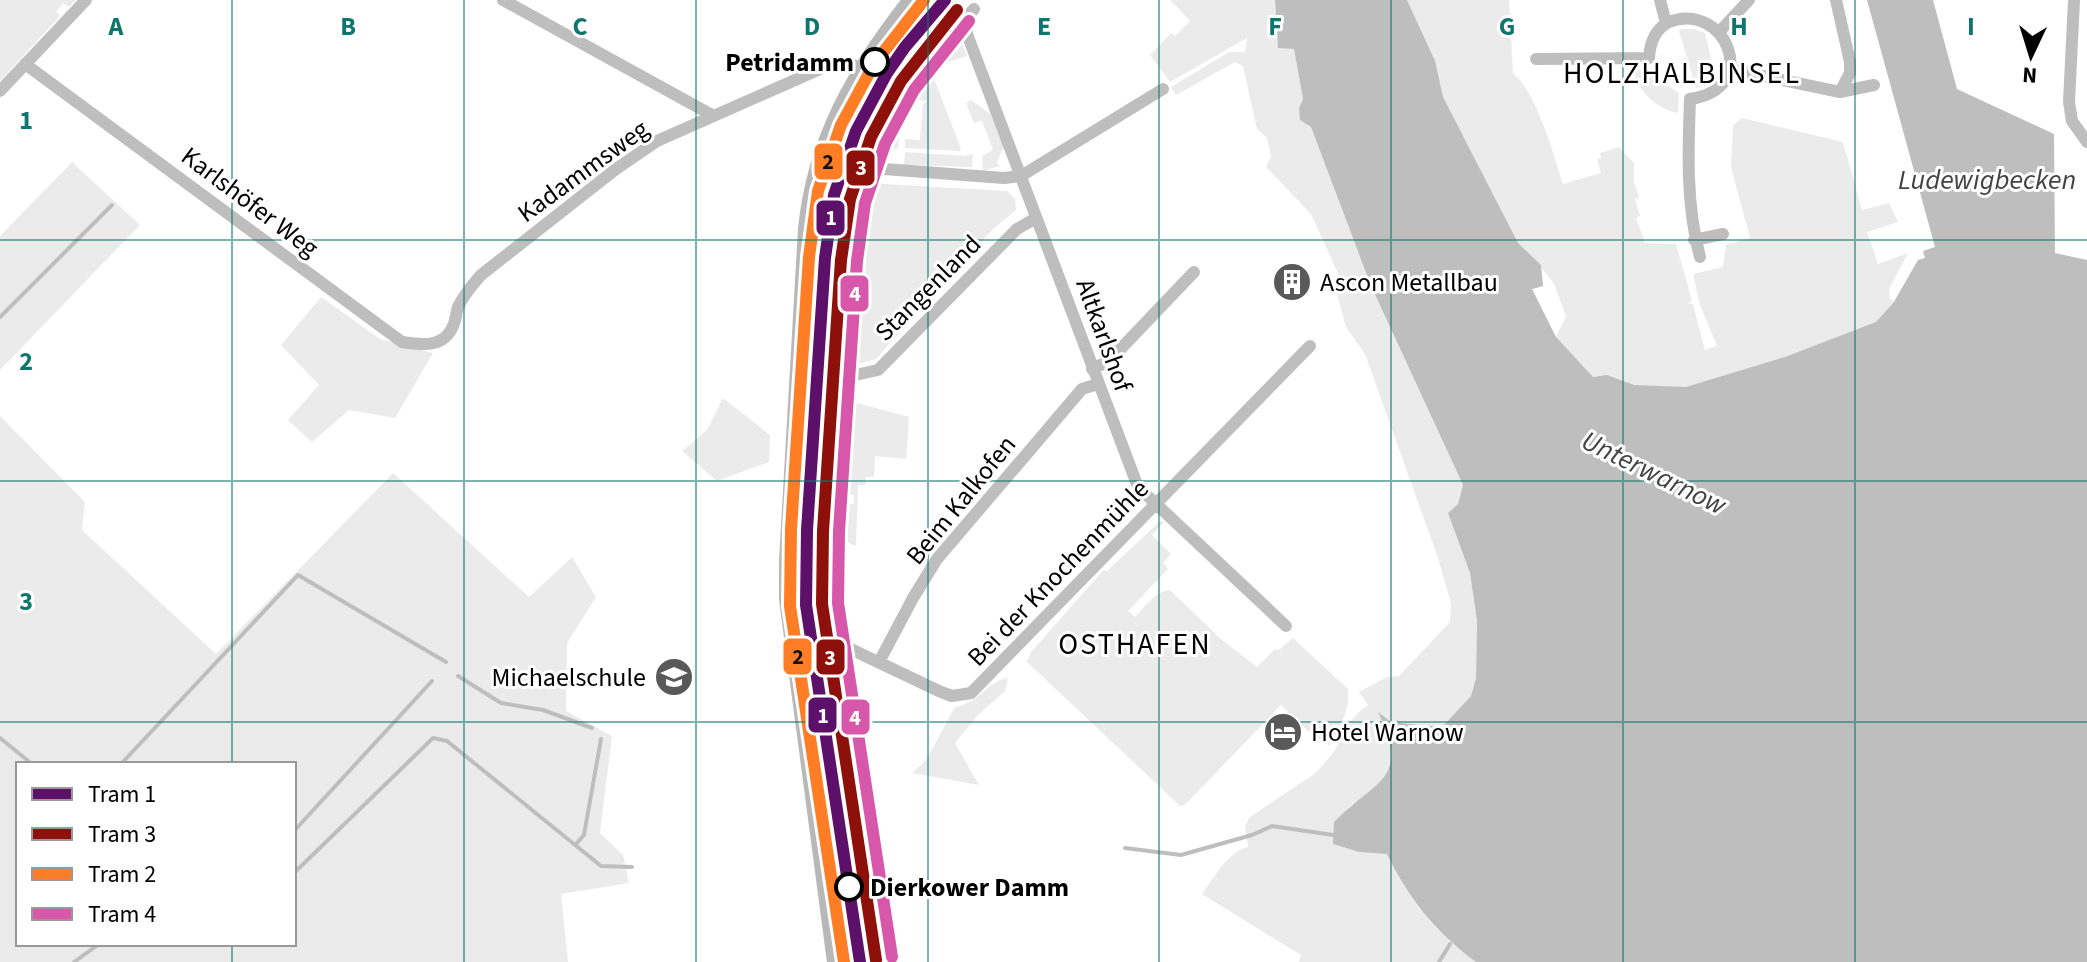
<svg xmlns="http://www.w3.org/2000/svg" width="2087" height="962" font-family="'Source Sans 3',sans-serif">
  <rect width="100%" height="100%" fill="#fff"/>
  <path fill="#ebebeb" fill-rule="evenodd" d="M 0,0 L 76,0 L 69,7 L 63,3 L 56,12 L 60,16 L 0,81 Z
    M 1170,0 L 1275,0 L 1278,48 L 1294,48 L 1303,99 L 1299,108 L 1311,127 L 1371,287 L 1463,485 L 1458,504 L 1448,513 L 1470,573 L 1477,621 L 1476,678 L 1471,696 L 1442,727 L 1391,722 L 1379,714 C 1393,747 1400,768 1369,794 C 1363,799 1353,802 1348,808 C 1340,817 1337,834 1333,844 L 1359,852 L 1387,854 C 1406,897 1437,935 1476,962 L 1299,962 L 1301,955 L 1202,894 C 1214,878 1228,851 1248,847 L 1245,826 L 1250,817 L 1314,774 C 1322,766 1331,757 1336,748 C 1348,728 1348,719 1368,705 L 1359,692 L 1387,677 L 1399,676 L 1450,622 L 1451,603 L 1437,555 L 1365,354 L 1346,327 L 1337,294 L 1341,280 L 1311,214 L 1266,167 L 1271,156 L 1267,138 L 1257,129 L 1243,66 L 1235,62 L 1176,95 L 1171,87 L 1229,52 L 1245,52 L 1247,38 L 1170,82 L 1150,55 L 1171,33 L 1175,36 L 1190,21 Z
    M 1378,0 L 1509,0 L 1513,74 C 1536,90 1554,156 1563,184 L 1601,173 L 1597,159 L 1601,158 L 1600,153 L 1619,147 L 1634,163 L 1634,182 L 1639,197 L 1635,199 L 1640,216 L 1636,218 L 1645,242 L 1642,243 L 1676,244 L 1692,301 L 1688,304 L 1693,304 L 1705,350 L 1717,346 L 1700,305 L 1693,274 L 1723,267 L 1726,245 L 1750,238 L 1731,167 L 1733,125 L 1742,118 L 1843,142 L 1862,210 L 1889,203 L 1898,222 L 1867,232 L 1878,264 L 1908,253 L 1889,289 L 1890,299 L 1894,301 L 1918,260 L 1905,295 L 1884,320 L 1702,390 L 1601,404 L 1556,337 L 1566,316 L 1554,284 L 1541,267 L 1543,286 L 1532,289 Z
    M 946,17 L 951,18 L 967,56 L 930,68 L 961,149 L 959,151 L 905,148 L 905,139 L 920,140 L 923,104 L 926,101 L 909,99 L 910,82 L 904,81 L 901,109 L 886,109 L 884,135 L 899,137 L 898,149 L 862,146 L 901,70 Z
    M 1682,29 L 1694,29 L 1705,33 L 1715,74 L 1707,83 L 1696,88 L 1679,31 Z
    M 1655,68 L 1667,85 L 1679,93 L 1678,113 C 1655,108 1640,93 1634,71 Z
    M 971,100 L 993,116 L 1005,149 L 1002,150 L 997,163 L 1000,166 L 983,171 L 982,156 L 993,150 L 982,121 L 974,123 L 966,103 Z
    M 905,152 L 964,156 L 973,154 L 972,167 L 904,165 Z
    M 72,162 L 140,225 L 0,370 L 0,236 Z
    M 849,182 L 1007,191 L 1015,199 L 1016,210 L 993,229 L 876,359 L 861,363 L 832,358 L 840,225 Z
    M 321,297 L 380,339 L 433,353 L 395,418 L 349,410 L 312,442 L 288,420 L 319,385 L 281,345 Z
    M 723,398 L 770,435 L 769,462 L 717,481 L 682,451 L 707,430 Z
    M 846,400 L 909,417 L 906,459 L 875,456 L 874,477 L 866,477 L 865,485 L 858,485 L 856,546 L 846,542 L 847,504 L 854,504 L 854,495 L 847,494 L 849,468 L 834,467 L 828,536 L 832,622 L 819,621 C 817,548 821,476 827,404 L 844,405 Z
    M 0,416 L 85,502 L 82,530 L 216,654 L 393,473 L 529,597 L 572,557 L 596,597 L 567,643 L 566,711 L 612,736 L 600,833 L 623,855 L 629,883 L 561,894 L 568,962 L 0,962 ZM 18,764 L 294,764 L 294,944 L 18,944 Z
    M 1160,521 L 1164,522 L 1152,535 L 1171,554 L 1163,563 L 1168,569 L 1128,611 L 1135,617 C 1145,607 1155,591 1170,590 L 1222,640 L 1257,667 L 1274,650 L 1280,649 L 1293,638 L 1348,689 C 1350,712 1340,726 1330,746 L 1308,731 L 1281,705 L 1185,805 L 1180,806 L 1027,662 L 1031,652 L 1100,574 L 1104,570 L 1107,571 Z
    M 814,648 L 817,648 L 868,962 L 863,962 Z
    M 1008,678 L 1005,691 L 977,716 L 955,743 L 979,785 L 912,773 L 926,760 L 955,707 C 981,702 988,680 1008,678 Z"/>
  <path fill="#bebebe" d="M 1275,0 L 1407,0 L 1435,61 L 1443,97 L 1518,243 L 1541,265 L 1543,286 L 1532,289 L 1556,337 L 1593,377 L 1607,375 L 1634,385 L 1686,387 L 1785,357 L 1876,322 L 1894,302 L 1918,260 L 1925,258 L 1923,251 L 1935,247 L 1867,0 L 1933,0 L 1957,89 L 2054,134 L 2055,253 L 2087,260 L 2087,962 L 1476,962 C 1437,934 1407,897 1387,854 L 1359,852 L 1333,844 L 1334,822 C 1376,779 1411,781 1378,712 L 1391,722 L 1442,727 L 1471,696 L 1476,678 L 1477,621 L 1470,573 L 1448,513 L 1458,504 L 1463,485 L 1371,286 L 1311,127 L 1300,120 L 1299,108 L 1303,99 L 1294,49 L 1278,48 Z"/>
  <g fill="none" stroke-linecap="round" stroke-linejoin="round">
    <path stroke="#bebebe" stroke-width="4" d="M 0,317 L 112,205
      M 458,676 L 501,703 L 543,710 L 592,728
      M 0,738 L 32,764
      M 121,764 L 298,575 L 446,662
      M 294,831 L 432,681
      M 576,844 L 584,835 L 601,739
      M 1125,848 L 1181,855 L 1252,835 L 1272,826 L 1333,835
      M 294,873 L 433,738 L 447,741 L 601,866 L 632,867
      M 74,962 L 99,944
      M 1439,962 L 1450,944"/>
    <path stroke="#bebebe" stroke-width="12" d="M 503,0 L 712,115
      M 1660,0 L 1666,23
      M 1836,0 L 1850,62 L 1850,73 L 1840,92
      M 2074,0 L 2069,102 L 2072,121 L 2087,142
      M 974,9 L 967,17 L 967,34 L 1138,487 L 1286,626
      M 1721,30 L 1749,0
      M 1536,59 L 1649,58 C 1650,42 1655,29 1669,22 C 1725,0 1763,89 1690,99 C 1688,152 1686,205 1700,257
      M 25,64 L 402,342 C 422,345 444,348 453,326 C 456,320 456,313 458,307 C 464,295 472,285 481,275 L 616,169 L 657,141 L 829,65 L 846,63 L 863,68
      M 1729,69 L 1840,92 L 1874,85
      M 0,91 L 86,0
      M 821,156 L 857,167 L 1004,178 L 1021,176 L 1163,89
      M 1694,240 L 1723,234
      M 1092,369 L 1109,361 L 1194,272
      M 846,377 L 878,370 L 1017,229 L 1036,218
      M 792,638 L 821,638 L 838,643 L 941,692 L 952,696 L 971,693 L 1310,346
      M 879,662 L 913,598 L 937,559 L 1082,389 L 1098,384"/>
    <path stroke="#b8b8b8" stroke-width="18" d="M 836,962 L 788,599 L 788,561 L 807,229 C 816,138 857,70 912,0"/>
    <defs>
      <path id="tram-1" d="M 860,962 L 806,605 L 807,530 L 825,258 L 834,195 L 856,131 L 887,73 L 905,47 L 945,0"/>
      <path id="tram-2" d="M 876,960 L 822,604 L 823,531 L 841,260 L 850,199 L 871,137 L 901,81 L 957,10"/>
      <path id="tram-3" d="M 844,962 L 790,606 L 791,529 L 809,257 L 818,191 L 841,125 L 874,64 L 924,0"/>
      <path id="tram-4" d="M 892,957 L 838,603 L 839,531 L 857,261 L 865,203 L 885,144 L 914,90 L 969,21"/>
    </defs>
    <use href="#tram-1" stroke="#fff" stroke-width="18"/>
    <use href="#tram-2" stroke="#fff" stroke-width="18"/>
    <use href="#tram-3" stroke="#fff" stroke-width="18"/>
    <use href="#tram-4" stroke="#fff" stroke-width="18"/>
    <use href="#tram-1" stroke="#5d106a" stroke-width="12"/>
    <use href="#tram-2" stroke="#8d110a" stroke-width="12"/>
    <use href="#tram-3" stroke="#ff7d24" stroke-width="12"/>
    <use href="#tram-4" stroke="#d758ab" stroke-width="12"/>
  </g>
  <path fill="none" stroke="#0f766e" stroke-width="2" stroke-opacity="0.55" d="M 232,0 L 232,764M 464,0 L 464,962M 696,0 L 696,962M 928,0 L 928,962M 1159,0 L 1159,962M 1391,0 L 1391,962M 1623,0 L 1623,962M 1855,0 L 1855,962M 0,240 L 2087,240M 0,481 L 2087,481M 0,722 L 2087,722M 232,944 L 232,962"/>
  <defs>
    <symbol id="building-disc" viewBox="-11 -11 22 22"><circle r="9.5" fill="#595959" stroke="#fff"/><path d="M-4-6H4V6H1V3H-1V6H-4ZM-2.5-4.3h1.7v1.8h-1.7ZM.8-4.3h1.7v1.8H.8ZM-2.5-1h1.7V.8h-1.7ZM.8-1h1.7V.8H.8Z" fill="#fff"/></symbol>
    <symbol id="school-disc" viewBox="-11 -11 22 22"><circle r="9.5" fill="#595959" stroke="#fff"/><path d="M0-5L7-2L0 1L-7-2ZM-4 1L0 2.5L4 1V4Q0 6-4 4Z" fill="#fff"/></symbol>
    <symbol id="hotel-disc" viewBox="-11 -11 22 22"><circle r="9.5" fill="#595959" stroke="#fff"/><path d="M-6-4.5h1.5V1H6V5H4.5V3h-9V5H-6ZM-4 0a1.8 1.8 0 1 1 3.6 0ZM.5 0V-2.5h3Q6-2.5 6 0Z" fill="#fff"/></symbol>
  </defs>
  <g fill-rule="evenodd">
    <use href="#building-disc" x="1270" y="260" width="44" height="44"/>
    <use href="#school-disc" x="652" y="655" width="44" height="44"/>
    <use href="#hotel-disc" x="1261" y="710" width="44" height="44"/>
  </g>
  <g fill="#fff" stroke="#000" stroke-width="4">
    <circle cx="875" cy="62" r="13"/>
    <circle cx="849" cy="887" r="13"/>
  </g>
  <g text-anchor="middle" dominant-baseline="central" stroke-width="6" stroke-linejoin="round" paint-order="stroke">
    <g font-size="26" font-weight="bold" fill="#000" stroke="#fff" text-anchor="end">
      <text x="854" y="62">Petridamm</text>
      <text x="870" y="887" text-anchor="start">Dierkower Damm</text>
    </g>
    <g font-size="26" fill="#000" stroke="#fff">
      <text transform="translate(583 171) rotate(-36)">Kadammsweg</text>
      <text transform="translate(250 202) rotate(37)">Karlshöfer Weg</text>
      <text transform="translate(928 288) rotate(-45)">Stangenland</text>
      <text transform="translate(1104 335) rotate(70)">Altkarlshof</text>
      <text transform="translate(961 500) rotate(-51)">Beim Kalkofen</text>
      <text transform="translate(1058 573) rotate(-46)">Bei der Knochenmühle</text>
    </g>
    <g font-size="26" fill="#000" stroke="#fff" text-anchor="start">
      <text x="1320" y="282">Ascon Metallbau</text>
      <text x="646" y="677" text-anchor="end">Michaelschule</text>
      <text x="1311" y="732">Hotel Warnow</text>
    </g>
    <g font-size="28" font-style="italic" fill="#434343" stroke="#fff">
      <text x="1987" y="180">Ludewigbecken</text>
      <text transform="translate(1654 473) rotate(26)">Unterwarnow</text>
    </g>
    <g font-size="30" letter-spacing="2" fill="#000" stroke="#fff">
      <text x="1682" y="73">HOLZHALBINSEL</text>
      <text x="1135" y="644">OSTHAFEN</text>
    </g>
  </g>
  <g font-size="26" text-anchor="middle" font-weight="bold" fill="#0f766e" stroke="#fff" stroke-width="6" stroke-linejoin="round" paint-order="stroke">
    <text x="116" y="35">A</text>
    <text x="348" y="35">B</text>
    <text x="580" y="35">C</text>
    <text x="812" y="35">D</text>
    <text x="1044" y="35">E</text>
    <text x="1275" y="35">F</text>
    <text x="1507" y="35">G</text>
    <text x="1739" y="35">H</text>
    <text x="1971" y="35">I</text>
    <text x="26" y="129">1</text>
    <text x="26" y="370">2</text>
    <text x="26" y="610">3</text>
  </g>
  <g stroke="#fff" stroke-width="3">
    <rect x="813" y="142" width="31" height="39" rx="8" fill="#ff7d24"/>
    <rect x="845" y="149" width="31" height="38" rx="8" fill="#8d110a"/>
    <rect x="815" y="199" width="31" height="38" rx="8" fill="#5d106a"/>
    <rect x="839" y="274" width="31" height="39" rx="8" fill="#d758ab"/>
    <rect x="782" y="637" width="31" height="39" rx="8" fill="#ff7d24"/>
    <rect x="815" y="638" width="31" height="38" rx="8" fill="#8d110a"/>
    <rect x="807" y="696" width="31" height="38" rx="8" fill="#5d106a"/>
    <rect x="840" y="698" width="31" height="38" rx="8" fill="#d758ab"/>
  </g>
  <g font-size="22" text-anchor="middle" font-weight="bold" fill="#fff">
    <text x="861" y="175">3</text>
    <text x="831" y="225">1</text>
    <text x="855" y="301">4</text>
    <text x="830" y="665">3</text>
    <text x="823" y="723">1</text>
    <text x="855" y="725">4</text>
  </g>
  <g font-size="22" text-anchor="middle" font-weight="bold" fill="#111">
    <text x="828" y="169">2</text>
    <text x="798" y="664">2</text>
  </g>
  <rect x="16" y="762" width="280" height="184" fill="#ffffff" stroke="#999999" stroke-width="2"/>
  <rect x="32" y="788" width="40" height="12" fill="#5d106a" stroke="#999999" stroke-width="2"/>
  <text x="88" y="802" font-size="24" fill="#000000">Tram 1</text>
  <rect x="32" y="828" width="40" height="12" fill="#8d110a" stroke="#999999" stroke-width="2"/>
  <text x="88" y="842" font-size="24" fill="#000000">Tram 3</text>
  <rect x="32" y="868" width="40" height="12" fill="#ff7d24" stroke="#999999" stroke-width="2"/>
  <text x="88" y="882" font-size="24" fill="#000000">Tram 2</text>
  <rect x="32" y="908" width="40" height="12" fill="#d758ab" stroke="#999999" stroke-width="2"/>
  <text x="88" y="922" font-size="24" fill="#000000">Tram 4</text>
  <g transform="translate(2031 56) rotate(184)" stroke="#ffffff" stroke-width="6" paint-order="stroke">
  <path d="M0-6L14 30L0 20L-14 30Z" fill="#000000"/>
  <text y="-12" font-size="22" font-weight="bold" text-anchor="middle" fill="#000000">N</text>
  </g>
</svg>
